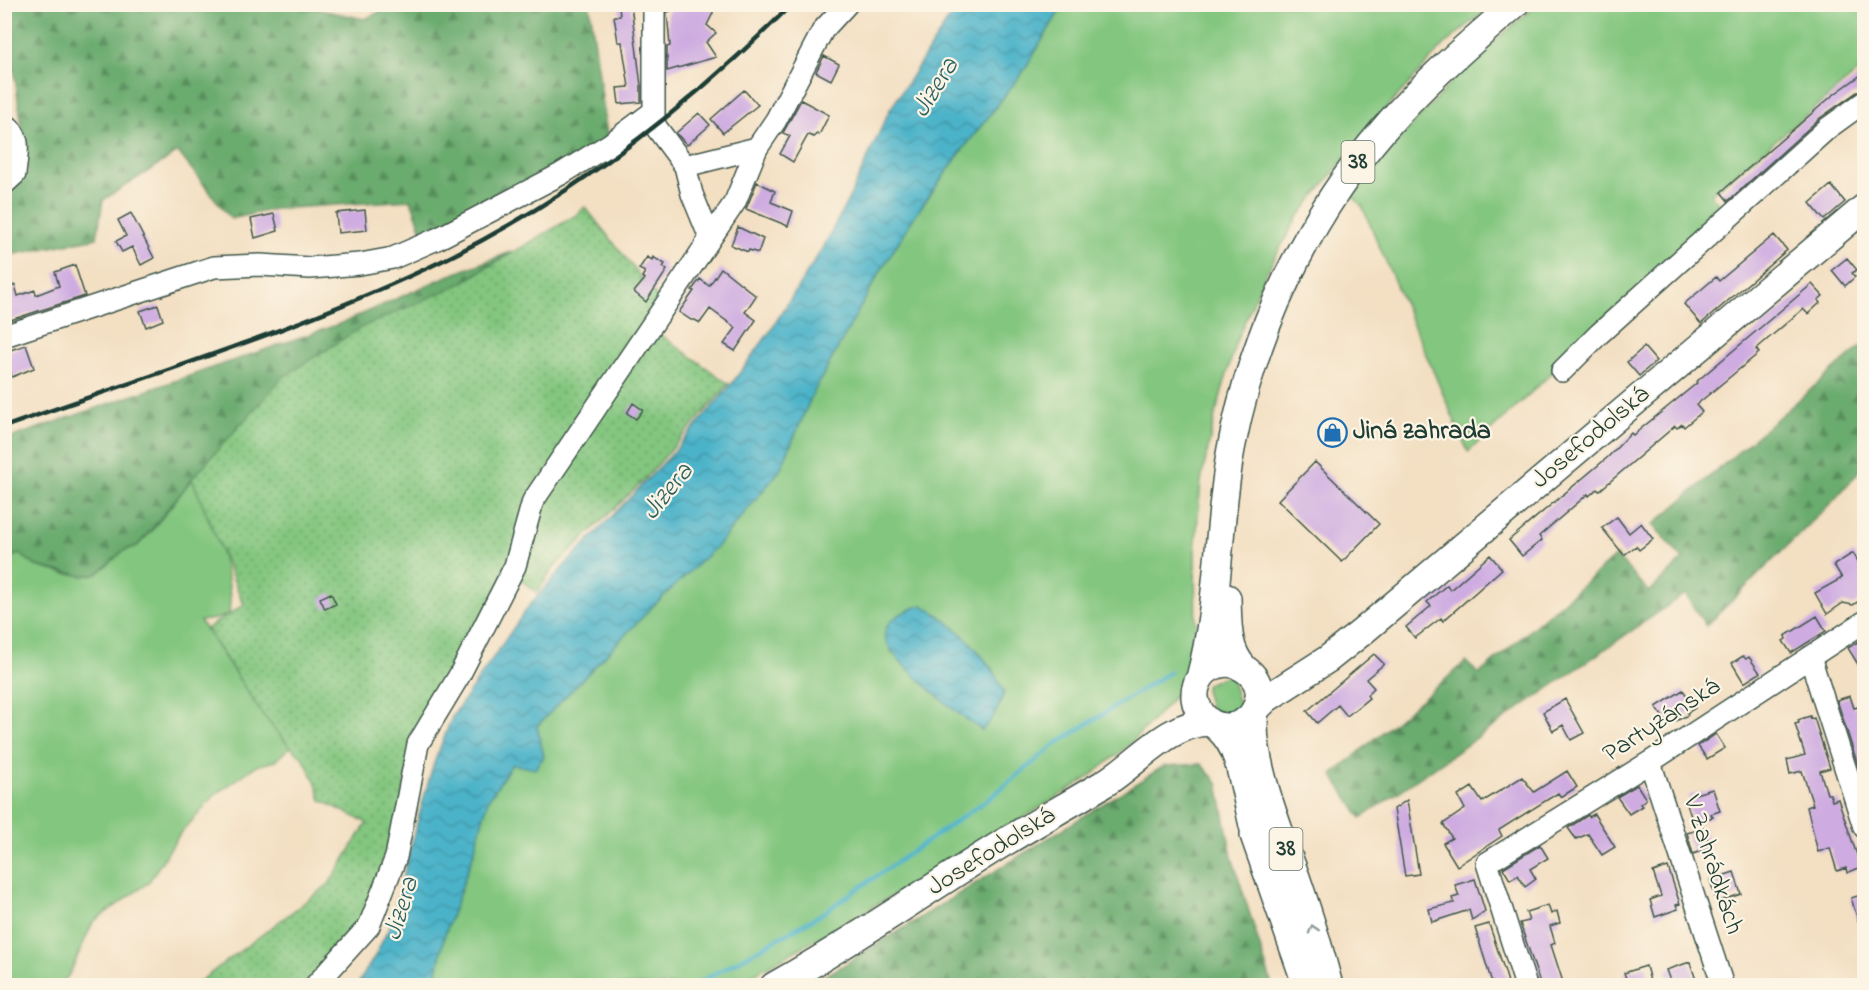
<svg xmlns="http://www.w3.org/2000/svg" width="1869" height="990" font-family="'Indie Flower',sans-serif">
  <defs>
    <pattern id="forest-firs" width="22" height="20" patternUnits="userSpaceOnUse" patternTransform="scale(1.5)"><rect width="22" height="20" fill="#6aab6e"/><path d="M5 1l3.5 6h-7zM16 11l3.5 6h-7z" fill="#578c5b"/></pattern>
    <pattern id="park-dots" width="8" height="8" patternUnits="userSpaceOnUse" patternTransform="scale(1.5)"><rect width="8" height="8" fill="#83c67f"/><path d="M2 2h.1M6 6h.1" fill="none" stroke="#6ba269" stroke-width="1.8" stroke-linecap="round"/></pattern>
    <pattern id="water-waves" width="16" height="10" patternUnits="userSpaceOnUse" patternTransform="scale(1.5)"><rect width="16" height="10" fill="#4bb3c9"/><path d="M0 5q4-4 8 0t8 0" fill="none" stroke="#3e93a4"/></pattern>
  </defs>
  <rect width="100%" height="100%" fill="#fcf5e5"/>
  <filter id="ink" filterUnits="userSpaceOnUse"><feTurbulence type="fractalNoise" baseFrequency=".0167" numOctaves="2"/><feDisplacementMap in="SourceGraphic" scale="12" xChannelSelector="R" yChannelSelector="G"/><feConvolveMatrix kernelMatrix="1 2 1 2 8 2 1 2 1" color-interpolation-filters="sRGB"/></filter>
  <filter id="wash" filterUnits="userSpaceOnUse"><feTurbulence type="fractalNoise" baseFrequency=".008" numOctaves="4" result="noise"/><feDisplacementMap in="SourceGraphic" scale="24" xChannelSelector="R" yChannelSelector="G"/><feGaussianBlur stdDeviation="1.35" result="paint"/><feColorMatrix in="noise" values="0 0 0 0 0 0 0 0 0 0 0 0 0 0 0 0 0 1.4 0 .05"/><feComposite in="paint" operator="in"/></filter>
  <g filter="url(#wash)">
    <rect width="100%" height="100%" fill="#f3dfc2"/>
    <path fill="#83c67f" stroke="#51825a" stroke-width="1.5" fill-rule="evenodd" d="M 1063,5 L 1492,5 L 1445,44 L 1373,123 L 1297,218 L 1265,275 L 1236,342 L 1215,416 L 1201,481 L 1195,552 L 1196,645 L 1191,670 L 1170,702 L 1129,745 L 1088,778 L 965,854 L 735,985 L 434,986 L 444,937 L 474,852 L 488,800 L 512,764 L 544,757 L 537,726 L 652,607 L 717,546 L 780,470 L 813,393 L 880,272 L 914,217 L 960,153 L 1023,72 ZM 938,614 L 978,652 L 995,672 L 982,730 L 947,704 L 891,651 Z
      M 1537,5 L 1864,5 L 1864,67 L 1711,194 L 1727,216 L 1595,332 L 1468,452 L 1362,206 L 1352,196 L 1396,143 L 1466,66 Z
      M 192,479 C 209,518 235,571 229,614 L 216,619 L 200,621 L 263,715 L 290,747 L 275,761 L 256,766 L 215,795 L 179,835 L 148,883 L 93,922 L 70,973 L 61,985 L 5,986 L 5,558 L 20,554 L 36,566 L 66,574 L 97,574 L 123,551 L 137,546 L 151,532 Z
      M 1230,674 L 1242,714 L 1212,714 L 1205,690 L 1207,684 Z"/>
    <path fill="url(#forest-firs)" stroke="#447451" stroke-width="1.5" d="M 292,4 L 365,19 L 393,5 L 587,4 L 590,7 L 607,135 L 605,142 L 425,239 L 411,200 L 275,209 L 231,219 L 178,152 L 103,200 L 97,238 L 5,256 L 5,192 L 28,172 L 5,5 Z
      M 511,252 L 458,285 L 283,377 L 192,479 L 141,542 L 137,546 L 123,551 L 97,574 L 82,576 L 36,566 L 20,554 L 5,558 L 4,440 L 342,323 L 445,277 Z
      M 1864,344 L 1864,466 L 1835,499 L 1706,626 L 1685,594 L 1361,818 L 1332,775 L 1466,662 L 1479,674 L 1616,556 L 1649,592 L 1683,559 L 1653,525 Z
      M 1201,764 L 1218,783 L 1232,857 L 1272,985 L 807,985 L 841,967 L 1164,766 Z"/>
    <path fill="url(#park-dots)" stroke="#51825a" stroke-width="1.5" d="M 585,207 L 660,301 L 646,324 L 729,384 L 644,480 L 555,566 L 537,593 L 508,569 L 412,742 L 393,850 L 363,922 L 303,985 L 195,985 L 329,884 L 367,823 L 321,800 L 316,783 L 303,758 L 290,747 L 263,715 L 206,629 L 244,605 L 192,479 L 283,377 L 360,328 L 458,285 L 578,214 Z"/>
    <path fill="url(#water-waves)" stroke="#35787e" stroke-width="1.5" d="M 958,5 L 1063,5 L 1023,72 L 960,153 L 914,217 L 880,272 L 813,393 L 780,470 L 717,546 L 652,607 L 537,726 L 544,757 L 535,769 L 512,764 L 488,800 L 474,852 L 444,937 L 434,985 L 357,985 L 375,956 L 391,923 L 425,793 L 434,763 L 452,717 L 528,607 L 565,565 L 672,454 L 730,386 L 769,333 L 824,246 L 853,190 L 889,111 Z
      M 922,605 C 955,623 989,657 1004,692 C 999,707 994,719 982,730 C 962,718 887,658 885,636 C 884,618 908,610 922,605 Z"/>
    <g fill="none" stroke-linecap="round" stroke-linejoin="round">
      <path stroke="#4bb3c9" stroke-width="4.5" d="M 693,986 L 820,915 L 990,798 L 1057,743 L 1170,672"/>
    </g>
    <g id="blocks">
      <path fill="#ceabe1" d="M 676,4 L 712,4 L 713,13 L 707,25 L 716,33 L 706,42 L 716,57 L 667,71 L 667,47 L 670,46 L 667,12 L 671,11 L 670,7 L 677,6 Z
        M 631,5 L 641,86 L 641,102 L 619,104 L 617,88 L 629,87 L 622,42 L 618,42 L 614,16 L 620,16 L 619,6 Z
        M 824,56 L 839,64 L 831,80 L 816,72 Z
        M 1864,73 L 1864,90 L 1857,92 L 1820,118 L 1728,201 L 1721,192 L 1833,95 Z
        M 744,90 L 758,105 L 723,133 L 711,119 Z
        M 801,100 L 829,115 L 819,135 L 817,133 L 814,137 L 808,135 L 793,162 L 780,154 L 790,136 L 783,133 Z
        M 699,113 L 710,125 L 687,145 L 676,133 Z
        M 757,182 L 775,191 L 771,202 L 793,211 L 788,226 L 746,209 Z
        M 1831,185 L 1845,202 L 1824,220 L 1810,203 Z
        M 365,210 L 367,230 L 338,233 L 336,213 Z
        M 131,213 L 154,258 L 141,265 L 132,247 L 122,252 L 116,241 L 126,236 L 118,220 Z
        M 274,214 L 278,231 L 255,238 L 251,219 Z
        M 738,227 L 763,239 L 758,253 L 749,250 L 748,252 L 731,245 Z
        M 1774,235 L 1787,250 L 1701,324 L 1684,304 L 1716,277 L 1719,281 Z
        M 647,257 L 652,260 L 653,257 L 665,264 L 663,267 L 667,270 L 646,302 L 634,292 L 645,279 L 642,277 L 645,272 L 639,269 Z
        M 1847,258 L 1857,270 L 1852,273 L 1855,277 L 1845,286 L 1832,270 Z
        M 75,265 L 85,296 L 4,322 L 4,289 L 15,285 L 18,296 L 35,290 L 36,295 L 59,286 L 55,272 Z
        M 721,268 L 756,296 L 745,312 L 756,320 L 735,351 L 724,344 L 736,328 L 710,309 L 700,323 L 695,320 L 691,320 L 679,312 L 694,291 L 692,290 L 700,279 L 709,286 Z
        M 1812,284 L 1823,296 L 1818,300 L 1820,303 L 1808,314 L 1803,309 L 1756,349 L 1759,353 L 1696,405 L 1702,412 L 1684,427 L 1682,424 L 1677,428 L 1675,426 L 1599,491 L 1597,489 L 1589,496 L 1588,494 L 1539,536 L 1542,540 L 1522,556 L 1509,540 L 1608,457 L 1631,433 L 1633,435 L 1697,383 L 1696,382 Z
        M 158,305 L 163,320 L 146,327 L 140,311 Z
        M 26,345 L 34,368 L 12,377 L 4,352 Z
        M 1644,347 L 1656,361 L 1639,376 L 1627,362 Z
        M 633,403 L 643,410 L 636,419 L 627,413 Z
        M 1315,462 L 1379,524 L 1342,562 L 1278,500 Z
        M 1617,517 L 1629,533 L 1641,523 L 1653,539 L 1639,550 L 1636,546 L 1624,555 L 1602,528 Z
        M 1853,553 L 1864,571 L 1864,598 L 1853,605 L 1843,603 L 1827,614 L 1815,593 L 1842,578 L 1834,565 Z
        M 1490,555 L 1502,569 L 1443,621 L 1441,618 L 1415,638 L 1406,627 L 1431,606 L 1427,602 L 1447,585 L 1450,590 Z
        M 331,593 L 336,604 L 325,609 L 320,598 Z
        M 1817,616 L 1826,631 L 1791,653 L 1783,641 L 1786,639 L 1785,636 Z
        M 1864,638 L 1864,674 L 1848,648 Z
        M 1374,654 L 1384,664 L 1366,679 L 1374,688 L 1367,695 L 1369,698 L 1347,716 L 1338,705 L 1317,723 L 1307,711 Z
        M 1743,656 L 1746,659 L 1749,657 L 1760,673 L 1744,683 L 1732,663 Z
        M 1683,690 L 1695,708 L 1687,713 L 1688,715 L 1668,725 L 1656,707 Z
        M 1850,696 L 1854,708 L 1858,707 L 1864,728 L 1864,777 L 1862,778 L 1837,700 Z
        M 1565,699 L 1584,733 L 1571,740 L 1563,725 L 1553,731 L 1543,712 Z
        M 1810,716 L 1811,719 L 1814,718 L 1830,768 L 1820,771 L 1827,794 L 1830,794 L 1832,801 L 1838,799 L 1861,867 L 1847,873 L 1846,868 L 1837,871 L 1830,848 L 1818,852 L 1807,807 L 1813,805 L 1802,771 L 1790,774 L 1787,760 L 1805,755 L 1795,724 L 1799,723 L 1798,720 Z
        M 1716,734 L 1725,748 L 1707,759 L 1698,746 Z
        M 1567,771 L 1577,787 L 1561,797 L 1558,793 L 1499,830 L 1502,836 L 1457,866 L 1443,843 L 1452,838 L 1443,824 L 1465,809 L 1458,796 L 1472,787 L 1482,802 L 1522,777 L 1534,792 Z
        M 1637,785 L 1646,799 L 1640,804 L 1642,806 L 1629,814 L 1617,797 Z
        M 1713,789 L 1720,811 L 1711,814 L 1713,817 L 1693,823 L 1687,804 L 1691,803 L 1688,796 Z
        M 1407,800 L 1419,874 L 1405,876 L 1394,809 Z
        M 1594,814 L 1615,847 L 1602,855 L 1588,834 L 1576,839 L 1568,828 L 1588,815 L 1589,817 Z
        M 1704,828 L 1710,848 L 1693,854 L 1687,833 Z
        M 1540,845 L 1548,858 L 1530,869 L 1536,879 L 1525,887 L 1518,875 L 1510,880 L 1503,868 Z
        M 1668,867 L 1680,904 L 1676,905 L 1678,909 L 1655,917 L 1650,900 L 1661,896 L 1653,872 Z
        M 1734,872 L 1741,894 L 1717,902 L 1710,880 Z
        M 1475,879 L 1485,911 L 1472,920 L 1469,910 L 1432,922 L 1429,909 L 1454,903 L 1452,898 L 1459,896 L 1455,885 Z
        M 1864,894 L 1864,930 L 1861,930 L 1851,898 Z
        M 1548,905 L 1551,914 L 1557,911 L 1560,923 L 1550,926 L 1555,943 L 1551,945 L 1563,982 L 1553,986 L 1541,986 L 1520,923 L 1529,921 L 1526,912 Z
        M 1489,924 L 1505,972 L 1509,986 L 1493,986 L 1475,928 Z
        M 1690,962 L 1698,986 L 1672,986 L 1666,970 Z
        M 1646,966 L 1650,981 L 1629,986 L 1624,973 Z"/>
    </g>
  </g>
  <g filter="url(#ink)">
    <use href="#blocks" fill-opacity="0" stroke="#3f5549" stroke-width="1.5"/>
    <g fill="none" stroke-linecap="round" stroke-linejoin="round">
      <defs>
        <path id="minor" d="M 654,4 L 654,120 L 656,127 L 685,166 L 692,194 L 710,238
          M 4,123 C 23,137 17,153 15,174 L 4,184
          M 685,166 L 757,148
          M 4,336 L 214,267 L 260,265 L 310,268 L 360,264 L 393,258 L 439,238 L 561,174 L 610,144 L 653,112
          M 1562,371 L 1599,334 L 1828,128 L 1864,102
          M 1810,657 L 1864,827
          M 1650,762 L 1723,986
          M 315,986 L 369,926 L 396,857 L 418,744 L 459,676 L 515,566 L 533,501 L 735,202 L 757,148 L 776,120 L 823,30 L 847,4
          M 1526,986 L 1487,863 L 1650,762 L 1864,622"/>
        <path id="major" d="M 1227,598 C 1228,622 1226,649 1244,668
          M 1200,678 C 1220,603 1217,525 1231,449 C 1253,333 1306,219 1384,129 C 1423,83 1469,44 1515,4
          M 1256,709 L 1266,699 L 1328,659 L 1362,632 L 1864,208
          M 1255,711 C 1248,757 1281,835 1297,880 C 1309,915 1320,950 1329,986
          M 1211,723 C 1249,742 1279,689 1243,668 C 1235,663 1226,662 1217,665 C 1197,671 1188,696 1201,713 C 1205,720 1212,723 1218,728 C 1227,736 1233,746 1237,758 C 1247,789 1250,821 1260,851
          M 1254,835 L 1307,986
          M 774,986 C 850,944 921,894 995,848 C 1031,826 1068,805 1105,783 C 1137,763 1169,723 1209,722"/>
      </defs>
      <use href="#minor" stroke="#3f5549" stroke-width="24"/>
      <use href="#major" stroke="#3f5549" stroke-width="30"/>
      <use href="#minor" stroke="#fff" stroke-width="21"/>
      <use href="#major" stroke="#fff" stroke-width="27"/>
      <path stroke="#1f3d34" stroke-width="4.5" d="M 4,427 C 152,374 305,328 446,259 C 576,195 690,106 792,4"/>
    </g>
    <defs><path id="oneway-chevron" d="M-2-3.5L2.5 0L-2 3.5" fill="none" stroke-width="1.6" stroke-linecap="round" stroke-linejoin="round" transform="scale(1.5)"/></defs>
    <use stroke="#8f9e9a" href="#oneway-chevron" transform="translate(1313 929) rotate(-107)"/>
  </g>
  <defs>
    <symbol id="shop-ring" viewBox="-11 -11 22 22"><circle r="9.5" fill="#fcf5e5" stroke="#1f6fb2" stroke-width="1.5"/><path d="M-5-2.5h2.3a2.7 3.5 0 0 1 5.4 0H5L5.5 6h-11ZM-1.5-2.5h3a1.5 2.3 0 0 0-3 0Z" fill="#1f6fb2"/></symbol>
  </defs>
  <g fill-rule="evenodd">
    <use href="#shop-ring" x="1316" y="416" width="33" height="33"/>
  </g>
  <g text-anchor="middle" dominant-baseline="central" stroke-width="4.5" stroke-linejoin="round" paint-order="stroke">
    <g fill="#fcf5e5" stroke="#617469" stroke-width="1.5">
      <rect x="1341.5" y="141" width="33" height="42" rx="4.5"/>
      <rect x="1269.5" y="828" width="33" height="42" rx="4.5"/>
    </g>
    <g font-size="24" font-weight="bold" fill="#1f3d34">
      <text x="1358" y="162">38</text>
      <text x="1286" y="849">38</text>
    </g>
    <g font-size="26" font-weight="bold" fill="#1f3d34" stroke="#fcf5e5" text-anchor="start">
      <text x="1353" y="432">Jiná zahrada</text>
    </g>
    <g font-size="26" fill="#1f3d34" stroke="#fcf5e5">
      <text transform="translate(1591 438) rotate(-40)">Josefodolská</text>
      <text transform="translate(1662 721) rotate(-33)">Partyzánská</text>
      <text transform="translate(992 852) rotate(-32)">Josefodolská</text>
      <text transform="translate(1712 865) rotate(72)">V Zahrádkách</text>
    </g>
    <g font-size="27" font-style="italic" fill="#2c6061" stroke="#fcf5e5">
      <text transform="translate(936 88) rotate(-58)">Jizera</text>
      <text transform="translate(668 492) rotate(-51)">Jizera</text>
      <text transform="translate(402 909) rotate(-73)">Jizera</text>
    </g>
  </g>
  <rect width="1869" height="990" fill="none" stroke="#fcf5e5" stroke-width="24"/>
</svg>
